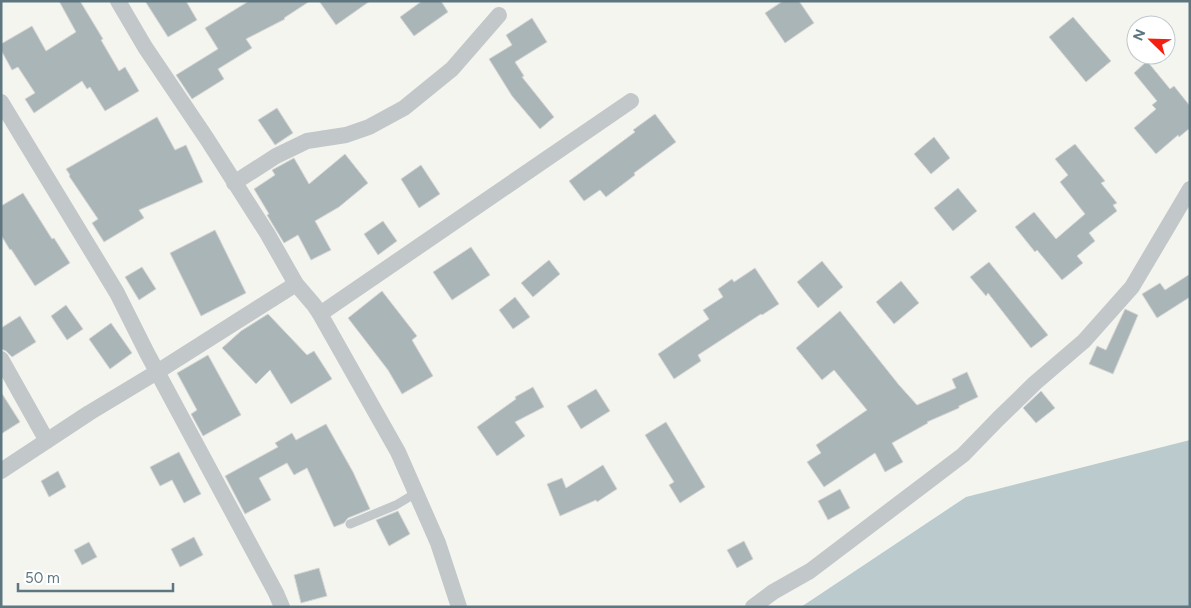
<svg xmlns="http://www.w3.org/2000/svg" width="1191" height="608" font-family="Figtree,sans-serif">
  <rect width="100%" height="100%" fill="#f5f5f0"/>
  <path fill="#bacacd" d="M 1190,440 L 1190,607 L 801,607 L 966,497 Z"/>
  <path fill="#aab5b8" stroke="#d6d6d4" d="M 59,1 L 80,1 L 103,39 L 101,40 L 119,71 L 125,67 L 139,91 L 105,111 L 90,87 L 87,89 L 82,81 L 34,113 L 25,99 L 35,93 L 18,67 L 12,70 L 1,50 L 1,44 L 32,26 L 46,51 L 76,32 Z
    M 145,1 L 186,1 L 197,20 L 168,37 Z
    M 249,1 L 310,1 L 284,18 L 285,19 L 246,39 L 252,48 L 218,69 L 224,79 L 192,99 L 176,75 L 218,49 L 205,28 Z
    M 319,1 L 370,1 L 336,25 Z
    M 422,1 L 441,1 L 448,12 L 414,36 L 400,17 Z
    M 783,1 L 799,1 L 814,23 L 785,43 L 765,13 Z
    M 1073,17 L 1111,61 L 1086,82 L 1049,37 Z
    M 532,18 L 547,42 L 515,62 L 524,76 L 522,77 L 554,117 L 540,129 L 512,96 L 489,59 L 512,45 L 506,35 Z
    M 1147,61 L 1170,89 L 1174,86 L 1190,106 L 1190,128 L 1179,137 L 1178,135 L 1156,154 L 1134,128 L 1156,109 L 1152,105 L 1157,101 L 1134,73 Z
    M 277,108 L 293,133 L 275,145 L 258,120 Z
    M 655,114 L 676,142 L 634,173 L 635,175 L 606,197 L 600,190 L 584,201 L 569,181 L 635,132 L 633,130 Z
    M 157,117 L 175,150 L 186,145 L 203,182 L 139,210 L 144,218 L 104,242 L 92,223 L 98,219 L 69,176 L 70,175 L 66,169 Z
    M 934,137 L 950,158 L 931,174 L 914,154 Z
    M 1075,144 L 1105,181 L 1101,183 L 1117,203 L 1113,205 L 1117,211 L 1089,233 L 1095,241 L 1077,256 L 1083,263 L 1062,280 L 1037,250 L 1035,252 L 1015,227 L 1034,212 L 1056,239 L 1085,214 L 1060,182 L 1068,175 L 1055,159 Z
    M 345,154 L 368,183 L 339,207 L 315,221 L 331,250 L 311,260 L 298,235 L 284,243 L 267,215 L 269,214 L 254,189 L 275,175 L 272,170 L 294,158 L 309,184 Z
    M 421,165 L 440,194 L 419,208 L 401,179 Z
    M 958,188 L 977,211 L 953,231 L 934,208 Z
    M 23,193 L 52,239 L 54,238 L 70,263 L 35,286 L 11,249 L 10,250 L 1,235 L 1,206 Z
    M 383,221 L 397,241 L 378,255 L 364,234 Z
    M 215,230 L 246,293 L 201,316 L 170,253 Z
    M 471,247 L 490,275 L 452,300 L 433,272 Z
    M 549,260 L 560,274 L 533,297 L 521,283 Z
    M 822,261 L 843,287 L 818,308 L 797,282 Z
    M 989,262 L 1048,335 L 1031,348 L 988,293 L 986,296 L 970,277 Z
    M 142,267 L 156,289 L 139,300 L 125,277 Z
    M 755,268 L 779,304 L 762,315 L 761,314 L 698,355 L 701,361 L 674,379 L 658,354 L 709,319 L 703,310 L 723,297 L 718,289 L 732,279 L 734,282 Z
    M 1190,274 L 1190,297 L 1157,318 L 1142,294 L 1160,283 L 1165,290 Z
    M 901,281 L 919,303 L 894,324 L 876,302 Z
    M 382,291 L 417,336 L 412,340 L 433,376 L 402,394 L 388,370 L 348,318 Z
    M 515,297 L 530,317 L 513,329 L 499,310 Z
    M 66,305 L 83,329 L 67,340 L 51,316 Z
    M 1125,309 L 1138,315 L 1113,374 L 1089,364 L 1097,346 L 1106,350 Z
    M 840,311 L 899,385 L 917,405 L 956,388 L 952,379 L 967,372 L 978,397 L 959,406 L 959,408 L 927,422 L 928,423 L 892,443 L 903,462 L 885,472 L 875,453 L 824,487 L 807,462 L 821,453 L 816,445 L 867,410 L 834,370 L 822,380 L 796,348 Z
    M 268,314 L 307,355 L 314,351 L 332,379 L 291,404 L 270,370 L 256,384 L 222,348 L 241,331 Z
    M 20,316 L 36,342 L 12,357 L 6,351 L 1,349 L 1,328 Z
    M 111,323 L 132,353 L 110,369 L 89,339 Z
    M 208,355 L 241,415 L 203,436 L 191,414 L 197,410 L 177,373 Z
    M 533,387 L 544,407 L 515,422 L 525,436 L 497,456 L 477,427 L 516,399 L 515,397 Z
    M 596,389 L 610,411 L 581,429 L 567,406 Z
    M 1041,391 L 1055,408 L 1036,423 L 1023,408 Z
    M 1,392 L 20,422 L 1,434 Z
    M 666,422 L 705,487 L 680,503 L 669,485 L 674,482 L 645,435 Z
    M 326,424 L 353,472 L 370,509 L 348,518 L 344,523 L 334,527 L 307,468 L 294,475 L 287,463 L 259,478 L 271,500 L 245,514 L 225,476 L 278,447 L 275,443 L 292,433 L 296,440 Z
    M 179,452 L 201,494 L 184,503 L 172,480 L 160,486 L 150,467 Z
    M 603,465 L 617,489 L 597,502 L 596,500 L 560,516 L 547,484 L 562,478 L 566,488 Z
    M 58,471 L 66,487 L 49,497 L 41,481 Z
    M 840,489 L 850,508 L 828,520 L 818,501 Z
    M 398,511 L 410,534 L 389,546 L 376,520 Z
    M 194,537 L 203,555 L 180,567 L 171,549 Z
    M 744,541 L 753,559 L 737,568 L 727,550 Z
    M 89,542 L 97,557 L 82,565 L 74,550 Z
    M 319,568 L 327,596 L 301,603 L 294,575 Z"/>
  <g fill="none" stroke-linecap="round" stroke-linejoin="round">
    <path stroke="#c2c7ca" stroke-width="9" d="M 350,524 L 396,505 L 416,493"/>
    <path stroke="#c2c7ca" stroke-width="16" d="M 118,1 L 145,47 L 207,139 L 267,233 L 296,284 L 314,305 L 320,314 L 398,452 L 438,543 L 459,607
      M 1,102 L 117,293 L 147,353 L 276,593 L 282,607
      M 234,183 L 276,156 L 307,141 L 346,135 L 369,127 L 404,108 L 452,69 L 499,15
      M 320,314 L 631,101
      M 1,359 L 47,441
      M 1,471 L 89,413 L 157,372 L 296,284
      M 753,607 L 773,592 L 810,571 L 963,455 L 998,419 L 1035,383 L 1084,341 L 1132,287 L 1190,189"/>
  </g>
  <rect width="1191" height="608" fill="none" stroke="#5d767f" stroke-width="5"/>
  <g transform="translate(1151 40) rotate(293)"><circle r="24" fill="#ffffff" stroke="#bec8cc"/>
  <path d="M0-4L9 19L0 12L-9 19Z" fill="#f51f11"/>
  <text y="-8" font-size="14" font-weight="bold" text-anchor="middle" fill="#5d767f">N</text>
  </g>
  <path d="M18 583v8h155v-8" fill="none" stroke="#5d767f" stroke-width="2.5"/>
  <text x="25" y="583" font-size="15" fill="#5d767f" stroke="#ffffff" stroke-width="4" paint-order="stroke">50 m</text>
</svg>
